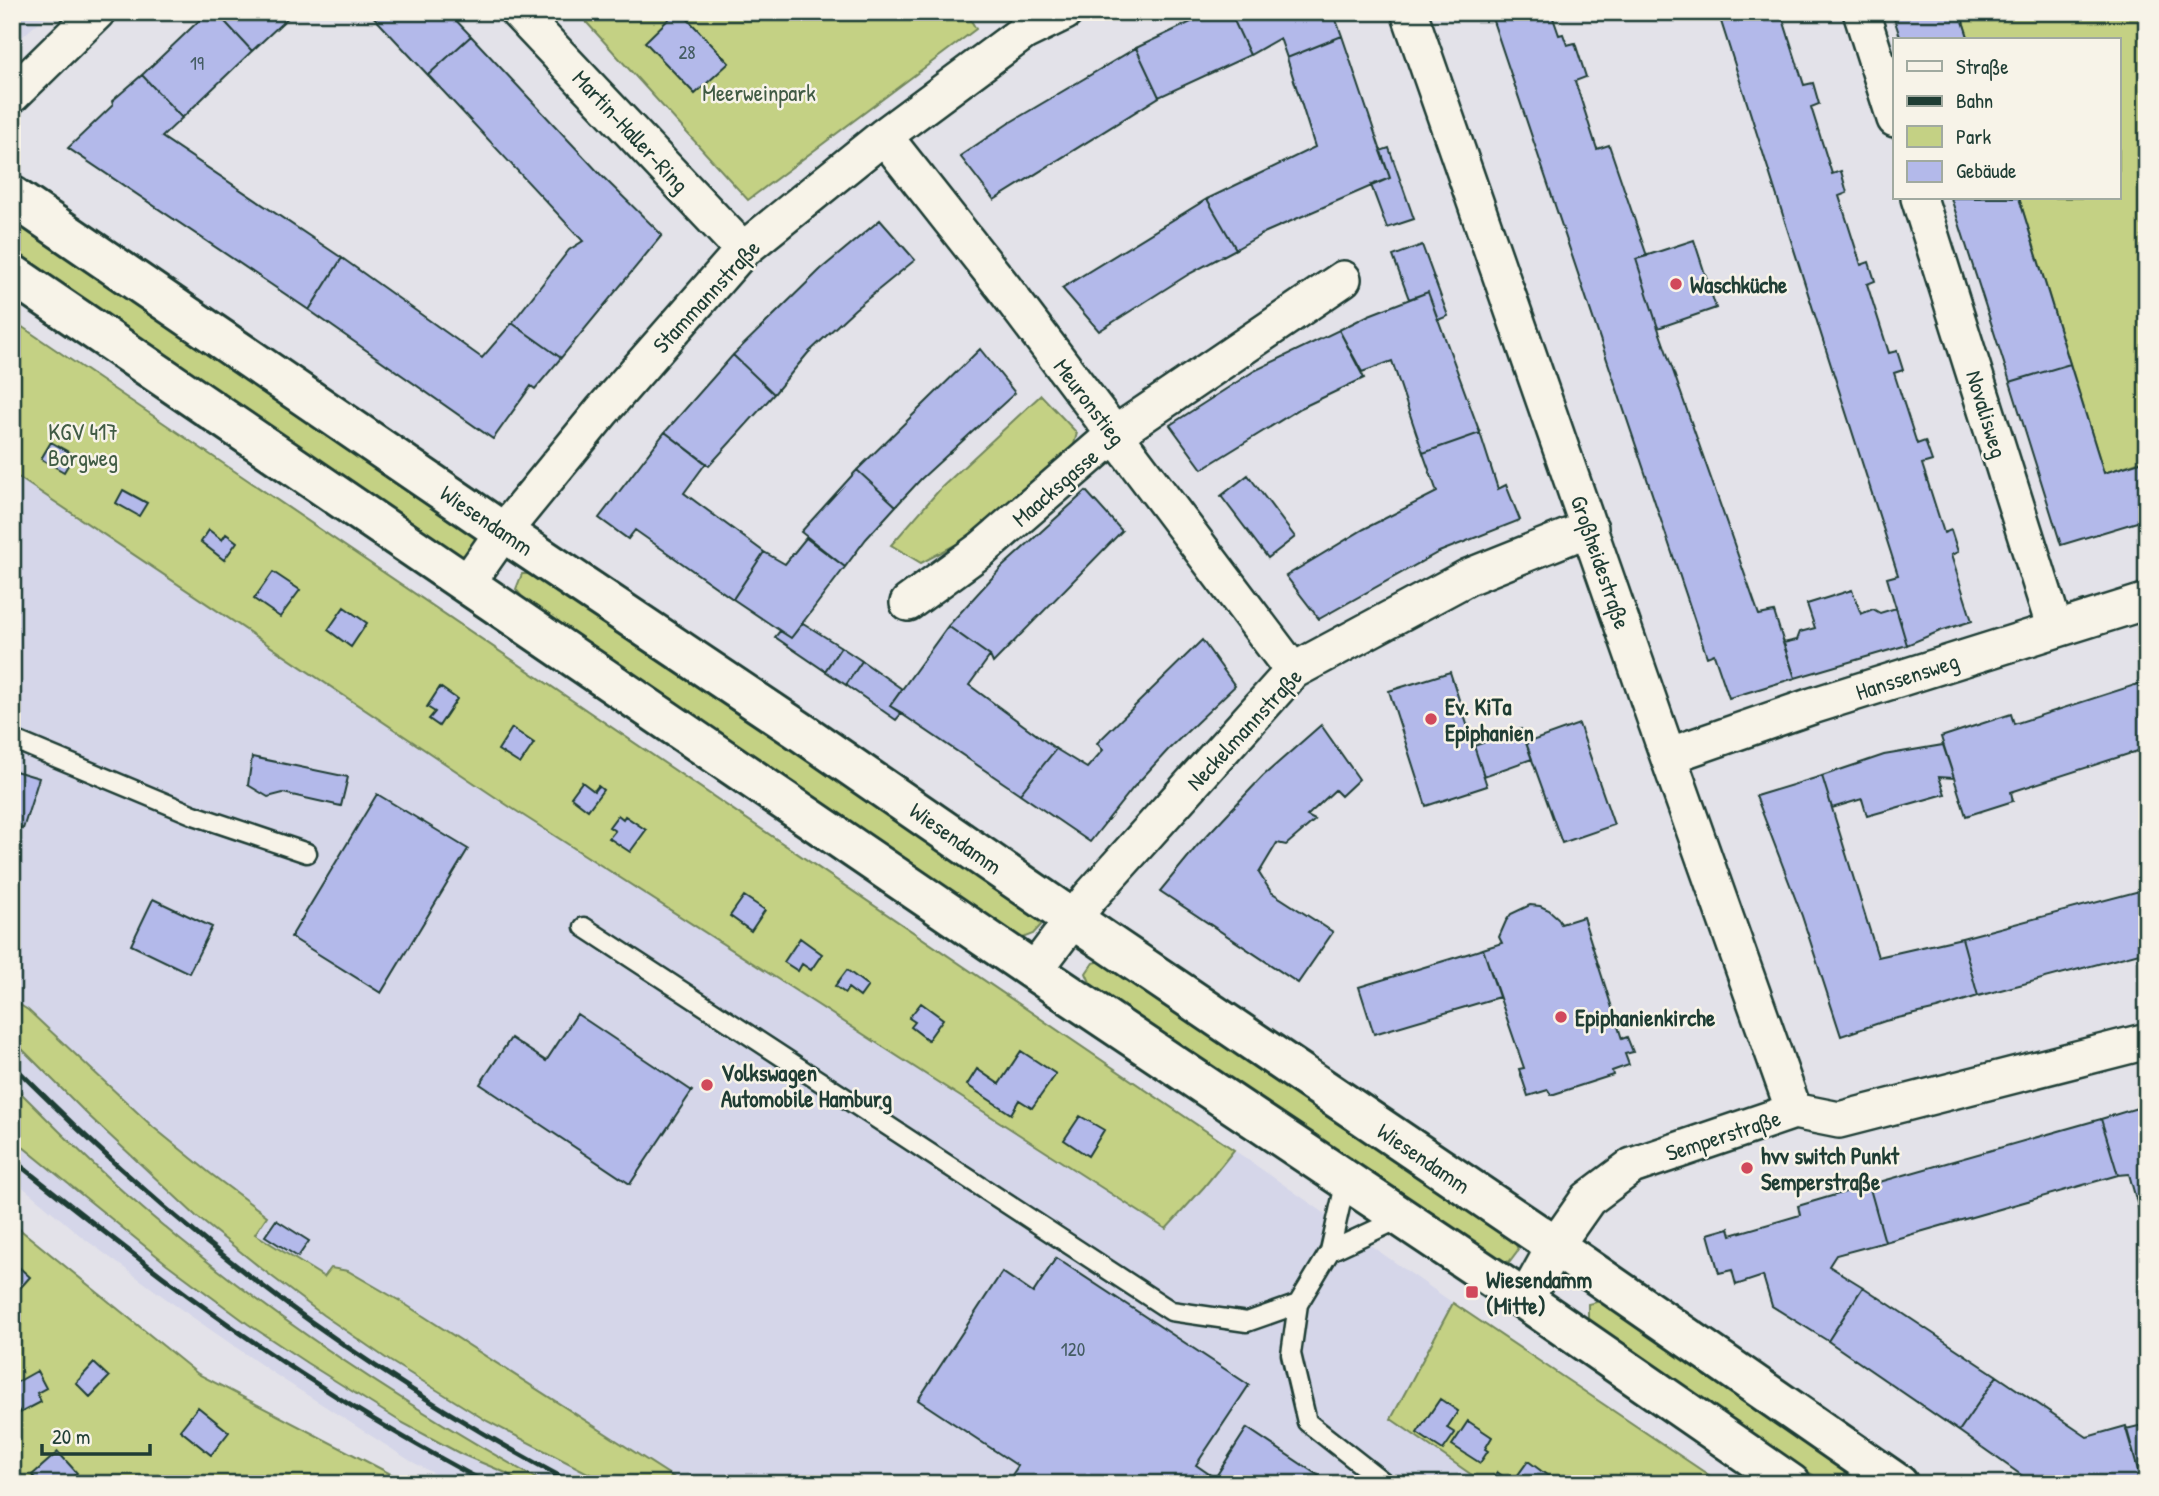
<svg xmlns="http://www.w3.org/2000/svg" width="2159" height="1496" font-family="'Patrick Hand',sans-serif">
  <rect width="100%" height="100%" fill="#e3e2e9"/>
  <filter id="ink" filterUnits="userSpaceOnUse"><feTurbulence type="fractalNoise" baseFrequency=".0143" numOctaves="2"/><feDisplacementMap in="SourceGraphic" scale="14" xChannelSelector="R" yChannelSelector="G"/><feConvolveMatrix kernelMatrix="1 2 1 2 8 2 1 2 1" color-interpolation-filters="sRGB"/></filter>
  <g filter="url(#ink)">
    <path fill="#d5d6e9" d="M 12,12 L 50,12 L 12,46 Z
      M 12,473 L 507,805 L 1204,1187 L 1234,1150 L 1453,1303 L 1391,1419 L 1485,1484 L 453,1484 L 409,1460 L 279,1377 L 172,1303 L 82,1237 L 12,1178 Z"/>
    <path fill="#c4d184" stroke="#72875c" stroke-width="2" d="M 577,12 L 966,12 L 976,29 L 748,200 Z
      M 1960,12 L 2147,12 L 2147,459 L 2104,473 L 2019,198 L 2119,198 L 2119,40 L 1969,40 Z
      M 12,215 L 475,531 L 476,548 L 458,558 L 12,253 Z
      M 12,320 L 1234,1150 L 1204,1187 L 1166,1229 L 507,805 L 12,473 Z
      M 1041,395 L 1077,433 L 1073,448 L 987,528 L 921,563 L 891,545 L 941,488 Z
      M 522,574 L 537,574 L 1034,909 L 1041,925 L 1033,934 L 1020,939 L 526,602 L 516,589 Z
      M 1102,961 L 1513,1236 L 1518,1250 L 1509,1262 L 1497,1259 L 1092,987 L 1086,973 L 1093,963 Z
      M 12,1000 L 28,1010 L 153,1127 L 211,1174 L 267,1216 L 255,1234 L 324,1277 L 331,1268 L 348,1271 L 400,1301 L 684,1484 L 609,1484 L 487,1421 L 390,1361 L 323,1315 L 262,1269 L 196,1216 L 88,1115 L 12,1039 Z
      M 12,1084 C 50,1122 87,1160 127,1195 C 255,1307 397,1401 546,1484 L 521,1484 L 506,1473 L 461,1454 L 401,1422 L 307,1363 L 248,1324 L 167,1264 L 12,1138 Z
      M 12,1223 L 198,1374 L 410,1484 L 12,1484 Z
      M 1601,1301 L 1871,1484 L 1826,1484 L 1592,1323 L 1588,1317 L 1588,1304 Z
      M 1453,1303 L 1722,1484 L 1485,1484 L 1391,1419 Z"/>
    <path fill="#b3b9ea" stroke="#1f3d34" stroke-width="2" d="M 208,12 L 216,12 L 252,51 L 182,118 L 142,75 Z
      M 216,12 L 294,12 L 252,51 Z
      M 369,12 L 448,12 L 471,36 L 428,75 Z
      M 676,12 L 681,12 L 729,63 L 695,94 L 645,42 Z
      M 1212,12 L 1230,12 L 1250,55 L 1159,97 L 1136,48 Z
      M 1230,12 L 1333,12 L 1342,36 L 1287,58 L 1280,38 L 1250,55 Z
      M 1490,12 L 1551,12 L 1559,35 L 1563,34 L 1567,45 L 1575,43 L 1586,77 L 1575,81 L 1597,149 L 1609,145 L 1647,256 L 1636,259 L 1658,328 L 1759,615 L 1774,612 L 1795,678 L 1729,698 L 1714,654 L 1707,657 Z
      M 1718,12 L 1790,12 L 1782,16 L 1804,85 L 1813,83 L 1819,104 L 1811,107 L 1832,174 L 1841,171 L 1847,193 L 1839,196 L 1861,265 L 1869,262 L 1875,281 L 1867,284 L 1889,353 L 1897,351 L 1903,370 L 1894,373 L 1917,444 L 1925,441 L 1932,461 L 1922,464 L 1944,533 L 1951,530 L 1958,552 L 1951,555 L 1972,621 L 1940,631 L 1907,645 L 1887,578 L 1898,575 Z
      M 1892,12 L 1960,12 L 1969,40 L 1901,40 Z
      M 471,36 L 600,174 L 662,235 L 561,358 L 512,323 L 569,250 L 583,241 L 428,75 Z
      M 1342,36 L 1390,178 L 1266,232 L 1236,249 L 1207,199 L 1315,147 L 1287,58 Z
      M 1136,48 L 1159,97 L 994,200 L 960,156 L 1009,123 Z
      M 142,75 L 182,118 L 162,137 L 342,258 L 309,310 L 68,148 L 113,105 L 112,101 Z
      M 1389,148 L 1414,219 L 1387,228 L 1371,185 L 1390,178 L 1380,151 Z
      M 1951,198 L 2019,198 L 2070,364 L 2010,382 Z
      M 1207,199 L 1236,249 L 1189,274 L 1099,331 L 1062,288 Z
      M 880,220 L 915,260 L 855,309 L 808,353 L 774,394 L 733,355 L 821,269 Z
      M 1694,240 L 1716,308 L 1658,328 L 1636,259 Z
      M 1422,245 L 1448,316 L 1438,320 L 1428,292 L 1409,299 L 1393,256 Z
      M 342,258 L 482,358 L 512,323 L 561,358 L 535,389 L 531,386 L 493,439 L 309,310 Z
      M 1428,292 L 1480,433 L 1423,453 L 1392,361 L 1362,372 L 1339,330 L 1369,315 Z
      M 1339,330 L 1364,378 L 1301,408 L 1202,469 L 1170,425 L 1254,371 Z
      M 980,349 L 1015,393 L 921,479 L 896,506 L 857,470 Z
      M 733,355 L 774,394 L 709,466 L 665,432 Z
      M 2070,364 L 2104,473 L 2147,460 L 2147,519 L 2061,545 L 2010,382 Z
      M 665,432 L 706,463 L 684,493 L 764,552 L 733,599 L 635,530 L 628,539 L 599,518 Z
      M 1480,433 L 1498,489 L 1506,485 L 1520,520 L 1439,552 L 1319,619 L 1286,576 L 1364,529 L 1437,492 L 1423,453 Z
      M 51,442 L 74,455 L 64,472 L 41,459 Z
      M 857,470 L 896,506 L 866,539 L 845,567 L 801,532 Z
      M 1248,475 L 1295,537 L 1268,558 L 1221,496 Z
      M 123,490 L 147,503 L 139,516 L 116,503 Z
      M 1086,491 L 1122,531 L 993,663 L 990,656 L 948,626 L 1002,567 Z
      M 209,530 L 222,540 L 226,534 L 237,542 L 224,560 L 201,542 Z
      M 806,538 L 845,567 L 791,638 L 733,599 L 764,552 L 785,564 Z
      M 273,572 L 300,590 L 280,617 L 254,599 Z
      M 1852,590 L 1861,614 L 1873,609 L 1880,613 L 1896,608 L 1907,645 L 1795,678 L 1783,643 L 1797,640 L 1800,632 L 1815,628 L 1807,604 Z
      M 344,607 L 367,623 L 351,647 L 328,630 Z
      M 803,623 L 841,647 L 825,671 L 775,637 L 780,631 L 791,638 Z
      M 948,626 L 990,656 L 969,685 L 1056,749 L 1020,794 L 890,706 Z
      M 1202,640 L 1235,686 L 1168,750 L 1133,788 L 1090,842 L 1020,794 L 1056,749 L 1087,768 L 1103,750 L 1097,743 Z
      M 841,647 L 862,661 L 846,685 L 825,671 Z
      M 862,661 L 902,689 L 890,706 L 902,713 L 896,720 L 846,685 Z
      M 1450,672 L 1487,786 L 1426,806 L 1389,691 Z
      M 2147,681 L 2147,748 L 2011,792 L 2013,801 L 1966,816 L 1941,737 L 2011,714 L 2014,724 Z
      M 440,687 L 457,699 L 439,726 L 429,719 L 435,712 L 427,707 Z
      M 1579,724 L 1614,825 L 1562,843 L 1526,743 Z
      M 1321,725 L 1359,779 L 1341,796 L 1335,790 L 1307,816 L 1315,820 L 1286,845 L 1277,843 L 1259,873 L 1271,892 L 1333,932 L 1298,983 L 1160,891 L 1197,846 L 1263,776 Z
      M 512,728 L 534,743 L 520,764 L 498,750 Z
      M 1521,729 L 1532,759 L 1484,776 L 1474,746 Z
      M 1943,745 L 1954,778 L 1939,777 L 1945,794 L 1867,816 L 1862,799 L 1832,808 L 1822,776 L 1884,755 Z
      M 252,757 L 348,777 L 341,806 L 283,793 L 268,797 L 248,785 Z
      M 12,770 L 39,778 L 23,829 L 12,825 Z
      M 1822,776 L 1878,957 L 1962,938 L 1978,996 L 1937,1009 L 1885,1021 L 1841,1036 L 1802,916 L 1756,796 Z
      M 582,782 L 594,791 L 598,786 L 603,790 L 588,810 L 571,797 Z
      M 377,794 L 468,849 L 381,993 L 291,937 Z
      M 618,815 L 623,819 L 625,816 L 646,830 L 630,852 L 609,838 L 615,831 L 609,827 Z
      M 2147,889 L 2147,951 L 1978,996 L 1962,938 Z
      M 744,896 L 765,910 L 751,931 L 730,916 Z
      M 153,899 L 212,927 L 189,973 L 131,945 Z
      M 1530,905 L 1540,906 L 1549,910 L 1558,918 L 1561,924 L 1583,917 L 1622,1039 L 1627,1037 L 1633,1052 L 1625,1054 L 1629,1065 L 1612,1071 L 1613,1075 L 1551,1095 L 1548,1090 L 1528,1096 L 1519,1069 L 1524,1068 L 1483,949 L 1502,943 L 1499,937 L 1506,921 L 1511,914 Z
      M 800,938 L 822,954 L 811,970 L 802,964 L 798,971 L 784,962 Z
      M 1483,949 L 1499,997 L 1374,1034 L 1359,987 Z
      M 847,970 L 868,986 L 860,997 L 848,988 L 845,993 L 835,986 Z
      M 921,1003 L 943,1019 L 928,1040 L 911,1027 L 915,1022 L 909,1018 Z
      M 577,1014 L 692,1091 L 630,1184 L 480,1084 L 511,1038 L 546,1061 Z
      M 1021,1051 L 1056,1074 L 1032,1108 L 1019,1100 L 1011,1114 L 967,1085 L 977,1069 L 999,1084 Z
      M 2147,1105 L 2147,1239 L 2129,1174 L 2118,1175 L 2101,1119 Z
      M 1080,1116 L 1104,1130 L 1088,1156 L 1064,1140 Z
      M 2101,1119 L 2118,1175 L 1885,1242 L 1869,1185 Z
      M 1869,1185 L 1885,1242 L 1836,1255 L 1829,1266 L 1863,1287 L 1828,1341 L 1772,1306 L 1763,1276 L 1736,1285 L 1732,1270 L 1719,1273 L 1708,1234 L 1729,1228 L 1731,1235 L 1800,1215 L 1798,1206 Z
      M 276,1220 L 309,1241 L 298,1257 L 265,1236 Z
      M 1056,1258 L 1249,1385 L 1196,1465 L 1215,1478 L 1247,1428 L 1331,1484 L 1006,1484 L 1018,1466 L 918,1400 L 1002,1272 L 1033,1293 Z
      M 12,1261 L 30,1277 L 14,1295 L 12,1293 Z
      M 1863,1287 L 1997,1376 L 1959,1431 L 1828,1341 Z
      M 94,1363 L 109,1377 L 90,1397 L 76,1383 Z
      M 37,1371 L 46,1388 L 37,1393 L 41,1402 L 20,1413 L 12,1398 L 12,1385 Z
      M 1997,1376 L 2087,1437 L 2126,1426 L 2142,1484 L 2034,1484 L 1959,1431 Z
      M 1440,1399 L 1458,1411 L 1447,1428 L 1455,1433 L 1443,1450 L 1417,1433 Z
      M 198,1407 L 229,1432 L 211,1455 L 180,1430 Z
      M 1468,1421 L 1492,1437 L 1485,1449 L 1488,1451 L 1480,1463 L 1452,1445 Z
      M 2147,1424 L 2147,1484 L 2142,1484 L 2126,1429 Z
      M 58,1452 L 77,1473 L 65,1484 L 40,1484 L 32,1475 Z
      M 1528,1461 L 1552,1479 L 1549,1484 L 1489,1483 L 1497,1472 L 1512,1483 Z"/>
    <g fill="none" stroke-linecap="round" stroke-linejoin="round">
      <defs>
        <path id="service" d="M 12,739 L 194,815 L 307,853
          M 584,927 L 1171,1311 L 1247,1322 L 1298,1304 L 1330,1251 L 1346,1180
          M 1330,1251 L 1401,1218
          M 1298,1304 L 1291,1354 L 1307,1422 L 1386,1484"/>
        <path id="minor" d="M 518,12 L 743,250
          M 1409,12 L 1668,756 L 1794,1111
          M 1861,12 L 1895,119
          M 12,95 L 97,12
          M 884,136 L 1004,288 L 1293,671
          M 1919,198 L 2055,629
          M 466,585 L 503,532 L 602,411 L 743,250 L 884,136 L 1024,32 L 1065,12
          M 908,603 L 982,549 L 1115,434 L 1343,279
          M 1668,756 L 1812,706 L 2147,601
          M 1034,971 L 1090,897 L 1293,671 L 1468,577 L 1590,528
          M 1525,1300 L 1555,1246 L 1588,1199 L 1632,1166 L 1794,1111 L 1839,1120 L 2147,1041"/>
        <path id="tertiary" d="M 12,196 L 503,532 L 800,731 L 1074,920 L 1555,1246 L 1898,1484
          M 12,274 L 1034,971 L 1525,1300 L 1791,1484"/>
      </defs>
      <use href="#service" stroke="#1f3d34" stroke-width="23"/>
      <use href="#minor" stroke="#1f3d34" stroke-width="40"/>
      <use href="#tertiary" stroke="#1f3d34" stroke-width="44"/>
      <use href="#service" stroke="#f7f3e8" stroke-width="18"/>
      <use href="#minor" stroke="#f7f3e8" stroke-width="35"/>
      <use href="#tertiary" stroke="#f7f3e8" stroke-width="38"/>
      <path stroke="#1f3d34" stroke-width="5" d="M 12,1064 C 33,1086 55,1106 76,1127 C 226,1271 391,1387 574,1484
        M 12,1159 C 111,1238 210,1316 317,1384 C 372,1420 430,1453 488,1484"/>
    </g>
  </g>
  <g fill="#d1495b" stroke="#f7f3e8" stroke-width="2.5">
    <circle cx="1676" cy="284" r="7"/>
    <circle cx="1431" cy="719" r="7"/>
    <circle cx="1561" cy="1017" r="7"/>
    <circle cx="707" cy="1085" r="7"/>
    <circle cx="1747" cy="1168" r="7"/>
    <rect x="1465" y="1285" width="14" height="14" rx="3.5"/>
  </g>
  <g text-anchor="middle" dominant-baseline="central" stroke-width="5" stroke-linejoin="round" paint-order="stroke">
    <g font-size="19" fill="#445c62">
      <text x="687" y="52">28</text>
      <text x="197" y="63">19</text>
      <text x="1073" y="1349">120</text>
    </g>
    <g font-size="23" fill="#405b44" stroke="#f7f3e8">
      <text x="759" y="92">Meerweinpark</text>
      <text x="83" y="431">KGV 417<tspan x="83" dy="26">Borgweg</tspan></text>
    </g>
    <g font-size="23" fill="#1f3d34" stroke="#f7f3e8">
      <text transform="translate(631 131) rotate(47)">Martin-Haller-Ring</text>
      <text transform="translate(706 296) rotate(-47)">Stammannstraße</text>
      <text transform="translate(1090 402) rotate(53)">Meuronstieg</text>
      <text transform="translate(1987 414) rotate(73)">Novalisweg</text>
      <text transform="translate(1055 487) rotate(-41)">Maacksgasse</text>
      <text transform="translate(487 520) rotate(34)">Wiesendamm</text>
      <text transform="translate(1601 562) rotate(71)">Großheidestraße</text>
      <text transform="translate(1907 676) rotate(-18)">Hanssensweg</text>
      <text transform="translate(1244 729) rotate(-47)">Neckelmannstraße</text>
      <text transform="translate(956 838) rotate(35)">Wiesendamm</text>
      <text transform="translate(1723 1135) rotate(-18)">Semperstraße</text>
      <text transform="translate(1424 1158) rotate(34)">Wiesendamm</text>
    </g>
    <g font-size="23" font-weight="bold" fill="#1f3d34" stroke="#f7f3e8" text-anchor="start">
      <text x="1690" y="284">Waschküche</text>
      <text x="1445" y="706">Ev. KiTa<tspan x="1445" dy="26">Epiphanien</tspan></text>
      <text x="1575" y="1017">Epiphanienkirche</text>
      <text x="721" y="1072">Volkswagen<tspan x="721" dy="26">Automobile Hamburg</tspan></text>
      <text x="1761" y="1155">hvv switch Punkt<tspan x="1761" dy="26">Semperstraße</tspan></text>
      <text x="1486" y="1279">Wiesendamm<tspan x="1486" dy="26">(Mitte)</tspan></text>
    </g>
  </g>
  <rect width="2159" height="1496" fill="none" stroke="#f7f3e8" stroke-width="42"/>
  <rect x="21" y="21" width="2117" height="1454" fill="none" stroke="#1f3d34" stroke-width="2.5" filter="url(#ink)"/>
  <rect x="1893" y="38" width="228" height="161" fill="#f7f3e8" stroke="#a1aaa0" stroke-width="2"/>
  <rect x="1907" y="61" width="35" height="10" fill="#f7f3e8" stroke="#a1aaa0" stroke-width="2"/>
  <text x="1956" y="74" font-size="21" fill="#1f3d34">Straße</text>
  <rect x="1907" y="96" width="35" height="10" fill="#1f3d34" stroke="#a1aaa0" stroke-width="2"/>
  <text x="1956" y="108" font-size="21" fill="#1f3d34">Bahn</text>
  <rect x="1907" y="126" width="35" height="21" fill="#c4d184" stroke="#a1aaa0" stroke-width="2"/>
  <text x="1956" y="144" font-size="21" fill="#1f3d34">Park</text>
  <rect x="1907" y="161" width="35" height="21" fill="#b3b9ea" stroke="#a1aaa0" stroke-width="2"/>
  <text x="1956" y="178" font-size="21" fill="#1f3d34">Gebäude</text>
  <path d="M42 1444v10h108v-10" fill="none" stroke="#1f3d34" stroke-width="3.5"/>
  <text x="52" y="1444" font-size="21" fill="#1f3d34" stroke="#f7f3e8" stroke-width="5" paint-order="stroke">20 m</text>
</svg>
